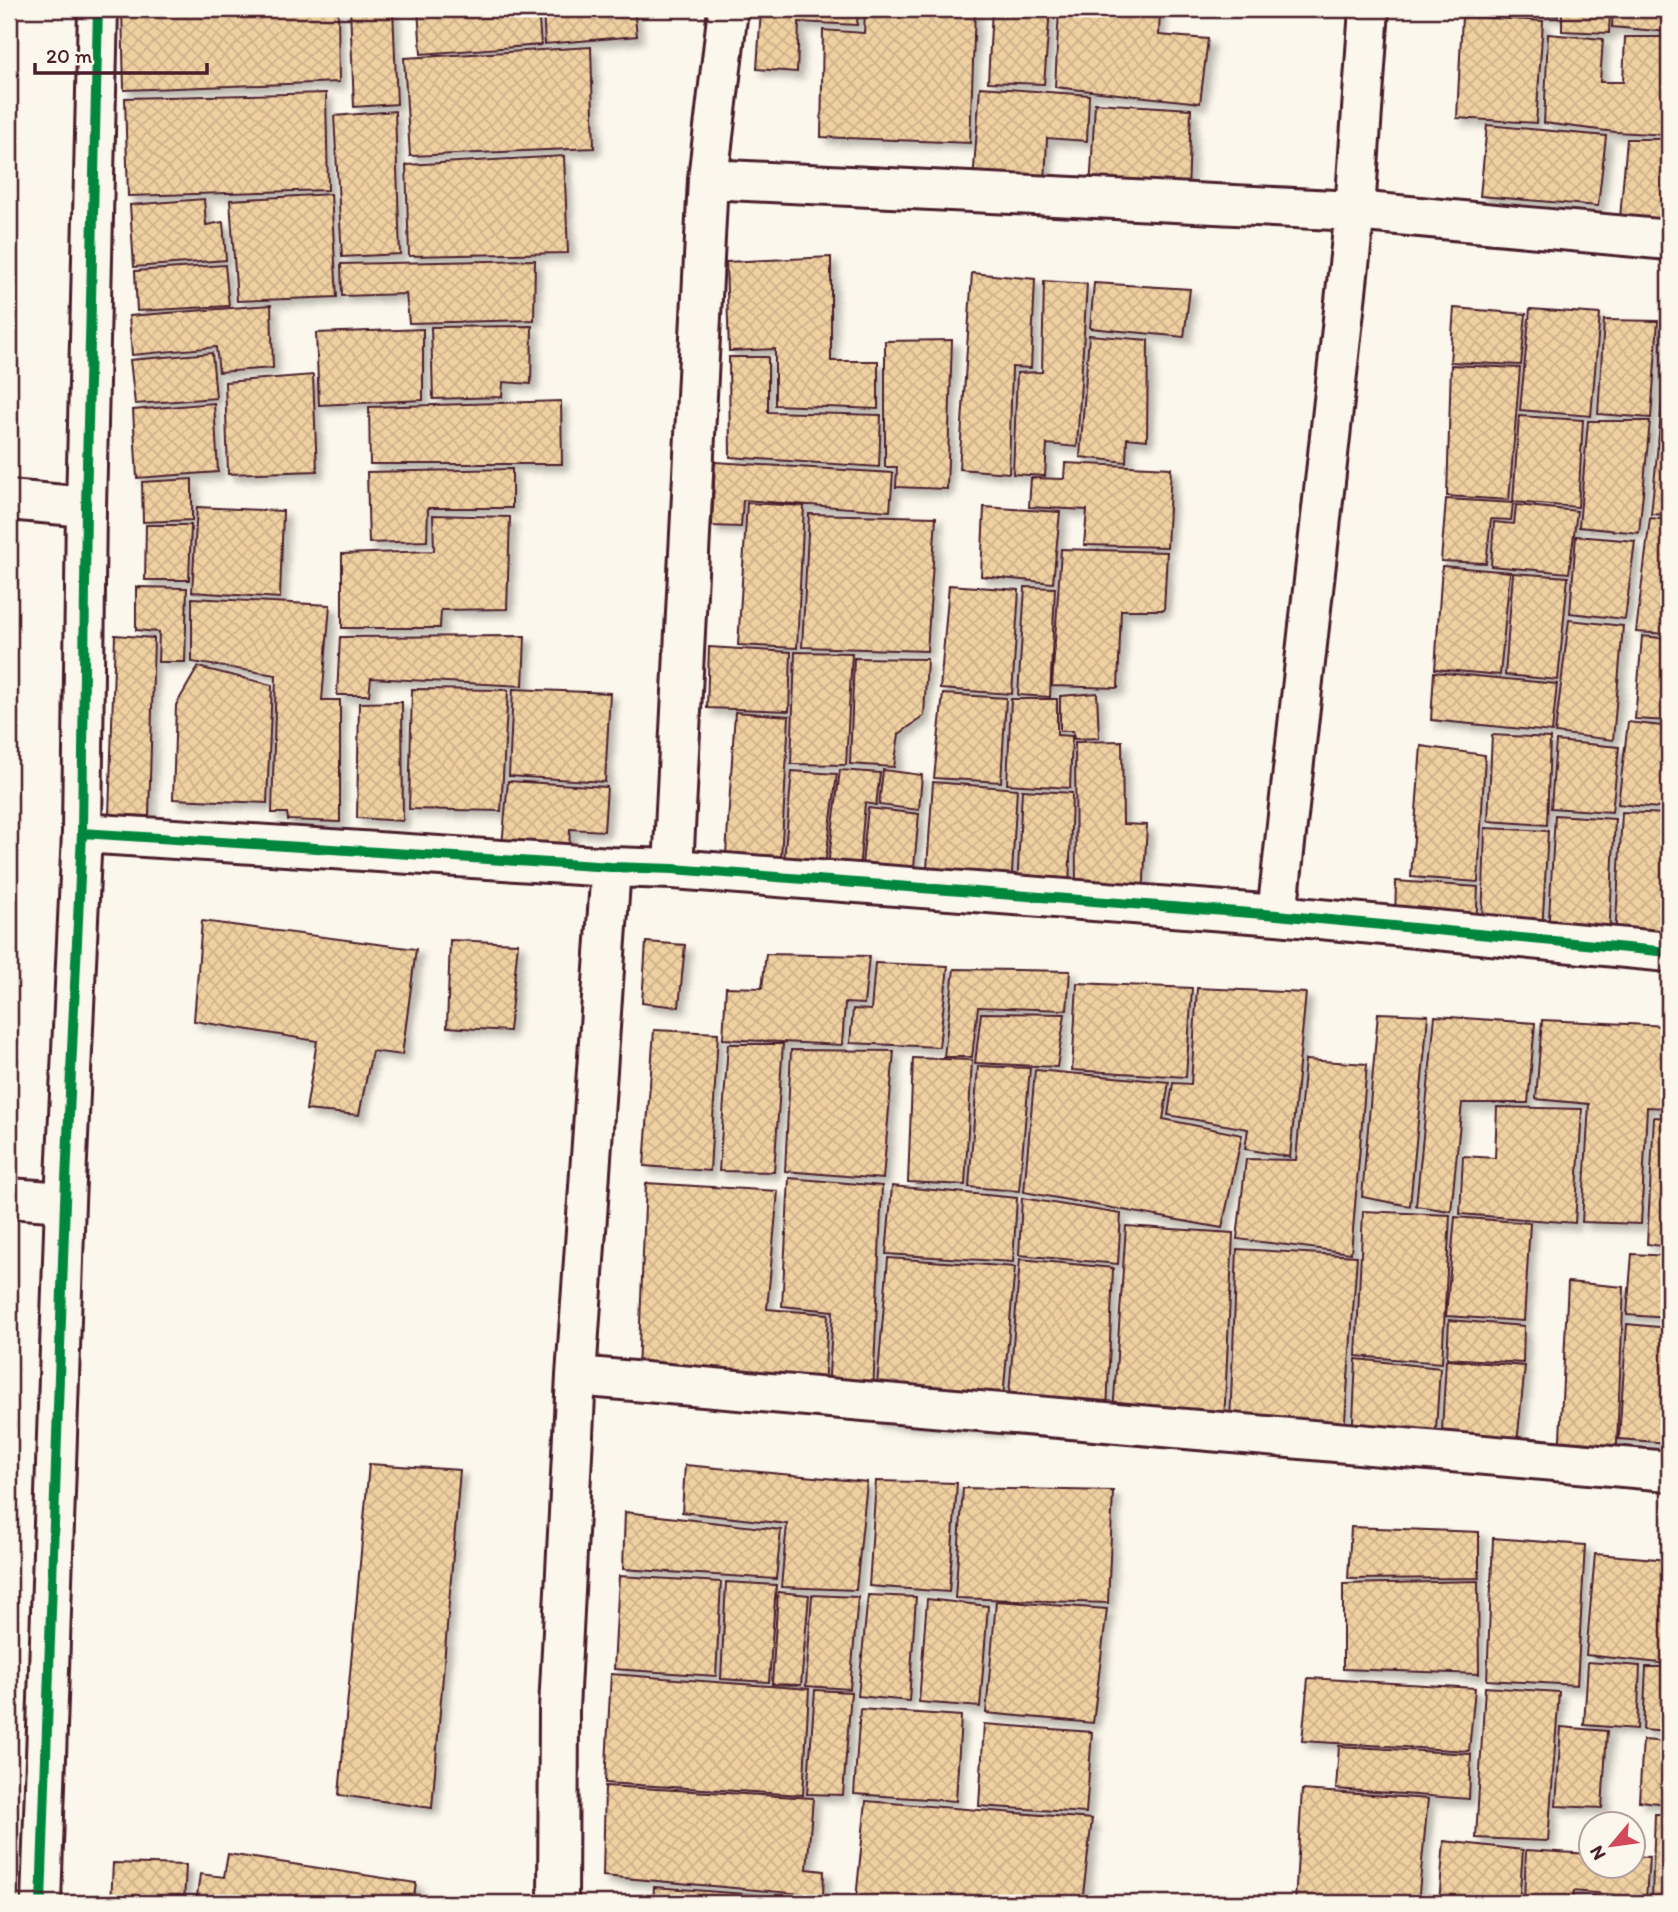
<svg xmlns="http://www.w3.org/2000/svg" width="1678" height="1912" font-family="Itim,sans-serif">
  <defs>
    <pattern id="building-cross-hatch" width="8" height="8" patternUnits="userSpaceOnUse" patternTransform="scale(1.75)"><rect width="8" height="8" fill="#efd0a1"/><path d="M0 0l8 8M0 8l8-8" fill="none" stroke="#ceb28b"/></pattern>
    <filter id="shadow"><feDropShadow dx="6" dy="6" stdDeviation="3.5" flood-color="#0004"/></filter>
  </defs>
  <rect width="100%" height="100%" fill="#fbf7ec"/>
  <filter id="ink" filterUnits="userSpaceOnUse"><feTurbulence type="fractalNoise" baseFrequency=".0143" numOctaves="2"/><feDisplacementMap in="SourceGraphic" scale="14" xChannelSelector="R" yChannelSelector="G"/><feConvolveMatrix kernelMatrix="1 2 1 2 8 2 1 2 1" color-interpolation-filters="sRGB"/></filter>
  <g filter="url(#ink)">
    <path fill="url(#building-cross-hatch)" stroke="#4a1f2b" stroke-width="2" filter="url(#shadow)" d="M 122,9 L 338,9 L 339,82 L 124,90 Z
      M 350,9 L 393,9 L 397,104 L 354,107 Z
      M 418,9 L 538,9 L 541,45 L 421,54 Z
      M 543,9 L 634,9 L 637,36 L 545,44 Z
      M 761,9 L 858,9 L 857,25 L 799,22 L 797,72 L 757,69 Z
      M 865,9 L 975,9 L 970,143 L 821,137 L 823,30 L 864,33 Z
      M 992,9 L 1050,9 L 1044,84 L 988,82 Z
      M 1059,9 L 1160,9 L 1159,35 L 1208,39 L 1200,103 L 1055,87 Z
      M 1474,9 L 1559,9 L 1558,16 L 1474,11 Z
      M 1562,9 L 1610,9 L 1609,33 L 1562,31 Z
      M 1613,9 L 1669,9 L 1669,32 L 1612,27 Z
      M 1462,16 L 1543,21 L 1536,123 L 1457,118 Z
      M 1548,34 L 1603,39 L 1600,82 L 1623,82 L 1625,37 L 1669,37 L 1669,135 L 1615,132 L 1544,123 Z
      M 591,47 L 594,148 L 410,156 L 404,58 Z
      M 980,87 L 1089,95 L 1087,141 L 1047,138 L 1045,184 L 973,182 Z
      M 326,93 L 328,190 L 128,196 L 125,98 Z
      M 1095,103 L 1191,109 L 1188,194 L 1090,190 Z
      M 395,111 L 400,254 L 342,257 L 334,116 Z
      M 1487,125 L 1606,136 L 1598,206 L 1480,196 Z
      M 1627,139 L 1669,139 L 1667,234 L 1619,229 Z
      M 564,156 L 568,253 L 409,256 L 406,165 Z
      M 331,194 L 337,297 L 237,301 L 230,200 Z
      M 204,199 L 206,225 L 223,222 L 226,260 L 134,267 L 130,205 Z
      M 831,257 L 831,361 L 878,361 L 878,409 L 775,405 L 775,349 L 729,351 L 726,262 Z
      M 535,260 L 534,320 L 409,323 L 406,294 L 342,296 L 341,264 Z
      M 225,265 L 229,306 L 137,311 L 135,271 Z
      M 972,273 L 1035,279 L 1031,368 L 1012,367 L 1009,473 L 959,469 Z
      M 1044,281 L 1087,284 L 1077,447 L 1047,444 L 1045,476 L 1013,474 L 1017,373 L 1042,372 Z
      M 1094,283 L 1190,289 L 1184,337 L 1090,328 Z
      M 271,305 L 273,368 L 219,372 L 216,347 L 132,355 L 129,316 Z
      M 1454,308 L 1526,314 L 1521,365 L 1450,362 Z
      M 1530,309 L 1600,314 L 1591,416 L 1520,410 Z
      M 1604,320 L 1658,321 L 1651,418 L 1598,414 Z
      M 532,326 L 531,384 L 503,382 L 502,397 L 433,399 L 431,327 Z
      M 423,329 L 423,400 L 319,405 L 316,333 Z
      M 1669,333 L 1669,515 L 1651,514 Z
      M 1089,335 L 1148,340 L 1147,440 L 1127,438 L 1126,462 L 1080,457 Z
      M 952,340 L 947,489 L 896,487 L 897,467 L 885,467 L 885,341 Z
      M 212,353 L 216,398 L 135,404 L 130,360 Z
      M 729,357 L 768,357 L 768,412 L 881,415 L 879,467 L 730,457 Z
      M 1451,365 L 1520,368 L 1509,500 L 1447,496 Z
      M 313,375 L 317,471 L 228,474 L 225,382 Z
      M 561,401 L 562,464 L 370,464 L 369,407 Z
      M 214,403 L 218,472 L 137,478 L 133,410 Z
      M 1519,416 L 1583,420 L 1578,507 L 1513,502 Z
      M 1588,421 L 1650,421 L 1639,533 L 1579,527 Z
      M 715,462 L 893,473 L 890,511 L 743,500 L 741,527 L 712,526 Z
      M 1065,463 L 1171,468 L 1167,547 L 1084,545 L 1087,510 L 1029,507 L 1031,478 L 1064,479 Z
      M 512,469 L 512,508 L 428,508 L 427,541 L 369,543 L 367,472 Z
      M 192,479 L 192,520 L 143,522 L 142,482 Z
      M 1446,499 L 1513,503 L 1511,520 L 1491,519 L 1486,563 L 1441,561 Z
      M 747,503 L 804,506 L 797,648 L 738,645 Z
      M 1516,505 L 1577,511 L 1569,573 L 1491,566 L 1494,522 L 1514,524 Z
      M 197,507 L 283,511 L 280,598 L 192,592 Z
      M 984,507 L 1060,512 L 1053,583 L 981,576 Z
      M 809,514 L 936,517 L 927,651 L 802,647 Z
      M 433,515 L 510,517 L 507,609 L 441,610 L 440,628 L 342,628 L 342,554 L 434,551 Z
      M 1650,518 L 1669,520 L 1669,634 L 1636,632 Z
      M 146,525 L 191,525 L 189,580 L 145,580 Z
      M 1576,536 L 1635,541 L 1625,619 L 1570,613 Z
      M 1061,549 L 1167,552 L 1164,610 L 1121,610 L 1118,688 L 1052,686 Z
      M 1442,566 L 1510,572 L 1500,675 L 1435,669 Z
      M 1513,573 L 1568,577 L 1558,680 L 1505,675 Z
      M 949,585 L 1019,590 L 1012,694 L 940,689 Z
      M 136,587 L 187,588 L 185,662 L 158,662 L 159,632 L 136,630 Z
      M 1025,587 L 1055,588 L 1050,697 L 1018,695 Z
      M 192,598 L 330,605 L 322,700 L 340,700 L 340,822 L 288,820 L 287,813 L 272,813 L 276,675 L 192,662 Z
      M 1569,620 L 1623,626 L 1613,740 L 1555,733 Z
      M 115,635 L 154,638 L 149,816 L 109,815 Z
      M 525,636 L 523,686 L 371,678 L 369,695 L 337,695 L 340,637 Z
      M 1642,636 L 1669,639 L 1669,721 L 1635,719 Z
      M 709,647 L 791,652 L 789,711 L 707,708 Z
      M 795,652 L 852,653 L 846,765 L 791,764 Z
      M 854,658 L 927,659 L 924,716 L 899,734 L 894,767 L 850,764 Z
      M 198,667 L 272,685 L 267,803 L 173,799 L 176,705 Z
      M 1434,672 L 1557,684 L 1552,732 L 1431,720 Z
      M 412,689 L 508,690 L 501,811 L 409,809 Z
      M 513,689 L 610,693 L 605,782 L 509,776 Z
      M 1097,693 L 1099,738 L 1074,739 L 1073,731 L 1060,731 L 1060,696 Z
      M 943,694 L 1006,698 L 1001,782 L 934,778 Z
      M 1011,699 L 1057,699 L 1057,735 L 1072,736 L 1070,788 L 1007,784 Z
      M 402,702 L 403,821 L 357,818 L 359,703 Z
      M 735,712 L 789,716 L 781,859 L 726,855 Z
      M 1628,722 L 1669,727 L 1669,809 L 1618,804 Z
      M 1492,735 L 1550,738 L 1547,825 L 1488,821 Z
      M 1122,741 L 1123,824 L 1147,825 L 1143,896 L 1076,892 L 1075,742 Z
      M 1556,741 L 1619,747 L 1612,812 L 1551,808 Z
      M 1421,746 L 1485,755 L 1478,882 L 1411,877 Z
      M 840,770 L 880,773 L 876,805 L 865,803 L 859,870 L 828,866 Z
      M 883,770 L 922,775 L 919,810 L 879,805 Z
      M 792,771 L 837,774 L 825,866 L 784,861 Z
      M 508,781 L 607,787 L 604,831 L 570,829 L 569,851 L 502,846 Z
      M 933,782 L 1017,789 L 1011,890 L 926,882 Z
      M 1022,790 L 1072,793 L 1069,893 L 1017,889 Z
      M 868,808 L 919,814 L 914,867 L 862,864 Z
      M 1622,812 L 1669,814 L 1669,944 L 1615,940 Z
      M 1555,815 L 1615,819 L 1609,939 L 1548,934 Z
      M 1485,828 L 1548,831 L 1542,931 L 1482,926 Z
      M 1396,881 L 1478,887 L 1476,927 L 1395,922 Z
      M 202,921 L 416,949 L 402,1055 L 372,1051 L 359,1115 L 306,1110 L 317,1041 L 194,1021 Z
      M 450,940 L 518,943 L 509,1031 L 447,1027 Z
      M 646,942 L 685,945 L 679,1007 L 642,1003 Z
      M 766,954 L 869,956 L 864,1004 L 845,1003 L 842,1045 L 723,1039 L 726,987 L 762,988 Z
      M 875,963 L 948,966 L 939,1047 L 850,1043 L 853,1009 L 871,1010 Z
      M 954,969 L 1070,971 L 1067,1010 L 978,1007 L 972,1057 L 944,1057 Z
      M 1077,983 L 1192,988 L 1186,1077 L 1072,1070 Z
      M 1197,988 L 1306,993 L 1290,1157 L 1245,1149 L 1248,1129 L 1168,1115 L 1173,1083 L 1191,1084 Z
      M 981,1013 L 1065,1014 L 1057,1067 L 975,1063 Z
      M 1378,1013 L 1428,1015 L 1410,1206 L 1362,1197 Z
      M 1435,1016 L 1535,1023 L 1528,1103 L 1462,1103 L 1451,1211 L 1416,1206 Z
      M 1542,1020 L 1669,1026 L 1669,1108 L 1647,1107 L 1641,1224 L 1582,1222 L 1589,1104 L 1536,1099 Z
      M 654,1030 L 718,1033 L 710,1171 L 644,1166 Z
      M 728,1044 L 783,1044 L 774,1172 L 719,1171 Z
      M 791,1050 L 894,1051 L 883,1179 L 785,1171 Z
      M 913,1058 L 972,1060 L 965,1185 L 908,1182 Z
      M 1305,1060 L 1367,1064 L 1351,1253 L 1237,1239 L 1246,1159 L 1296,1160 Z
      M 978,1066 L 1030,1068 L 1019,1191 L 969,1187 Z
      M 1035,1070 L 1169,1082 L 1163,1119 L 1242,1135 L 1222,1228 L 1024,1192 Z
      M 1497,1107 L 1582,1109 L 1575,1223 L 1460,1214 L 1463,1156 L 1495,1158 Z
      M 1654,1117 L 1669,1118 L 1669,1247 L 1647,1244 Z
      M 789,1178 L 882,1186 L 873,1393 L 828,1391 L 833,1311 L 782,1306 Z
      M 646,1183 L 778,1191 L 767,1309 L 828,1314 L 824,1389 L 638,1370 Z
      M 892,1186 L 1017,1198 L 1013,1262 L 886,1254 Z
      M 1022,1198 L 1121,1214 L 1118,1264 L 1019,1255 Z
      M 1363,1211 L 1450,1215 L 1442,1363 L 1356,1356 Z
      M 1455,1217 L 1530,1223 L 1524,1321 L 1446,1316 Z
      M 1126,1226 L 1233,1233 L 1224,1423 L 1113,1413 Z
      M 1237,1249 L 1357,1256 L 1344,1433 L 1230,1424 Z
      M 1632,1254 L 1669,1256 L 1669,1318 L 1627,1315 Z
      M 888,1258 L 1015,1267 L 1000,1430 L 874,1420 Z
      M 1020,1259 L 1113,1268 L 1107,1413 L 1008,1407 Z
      M 1568,1282 L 1624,1287 L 1616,1463 L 1559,1458 Z
      M 1449,1320 L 1524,1326 L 1523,1363 L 1447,1358 Z
      M 1627,1324 L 1669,1328 L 1669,1443 L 1619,1439 Z
      M 1356,1359 L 1440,1368 L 1435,1445 L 1352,1440 Z
      M 1446,1360 L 1525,1366 L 1516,1453 L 1441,1447 Z
      M 369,1464 L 460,1470 L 432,1808 L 339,1795 Z
      M 685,1465 L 867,1482 L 856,1590 L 781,1587 L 787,1524 L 682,1512 Z
      M 876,1481 L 957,1483 L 949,1592 L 869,1586 Z
      M 963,1488 L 1113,1491 L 1108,1603 L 955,1598 Z
      M 625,1512 L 781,1530 L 776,1579 L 623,1569 Z
      M 1351,1527 L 1479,1532 L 1479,1578 L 1348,1579 Z
      M 1493,1538 L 1585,1545 L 1577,1685 L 1487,1680 Z
      M 1595,1554 L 1669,1560 L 1669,1664 L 1586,1655 Z
      M 619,1576 L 721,1582 L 716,1676 L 614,1669 Z
      M 1478,1581 L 1479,1674 L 1343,1669 L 1343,1584 Z
      M 726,1582 L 776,1585 L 769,1682 L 721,1679 Z
      M 778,1592 L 809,1595 L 801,1685 L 772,1684 Z
      M 812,1595 L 858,1597 L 850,1689 L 806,1686 Z
      M 868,1595 L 916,1597 L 909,1701 L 858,1696 Z
      M 927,1599 L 988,1606 L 980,1707 L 919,1702 Z
      M 996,1601 L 1107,1609 L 1093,1723 L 986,1713 Z
      M 1588,1662 L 1640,1666 L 1637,1729 L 1584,1725 Z
      M 1646,1667 L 1669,1667 L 1669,1732 L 1643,1730 Z
      M 611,1674 L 809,1689 L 803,1795 L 605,1783 Z
      M 1308,1678 L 1475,1688 L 1469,1751 L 1302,1741 Z
      M 1485,1687 L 1559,1692 L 1548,1841 L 1476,1838 Z
      M 815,1690 L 851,1692 L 843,1795 L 807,1794 Z
      M 860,1709 L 961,1716 L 956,1801 L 854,1794 Z
      M 984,1724 L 1092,1732 L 1086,1813 L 979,1806 Z
      M 1561,1727 L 1607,1731 L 1602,1808 L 1556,1806 Z
      M 1643,1740 L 1669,1742 L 1669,1804 L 1639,1801 Z
      M 1339,1746 L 1471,1754 L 1469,1799 L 1336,1789 Z
      M 605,1786 L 813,1798 L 807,1869 L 824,1871 L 823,1896 L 603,1876 Z
      M 1302,1790 L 1428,1799 L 1418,1903 L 1295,1903 Z
      M 866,1801 L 1092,1819 L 1082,1903 L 895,1903 L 856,1899 Z
      M 1655,1814 L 1669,1814 L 1669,1897 L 1652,1897 Z
      M 1444,1841 L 1523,1850 L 1519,1903 L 1439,1903 Z
      M 1526,1850 L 1590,1854 L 1590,1867 L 1632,1867 L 1632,1856 L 1649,1857 L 1646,1898 L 1574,1891 L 1572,1903 L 1524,1903 Z
      M 228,1854 L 416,1883 L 413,1903 L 196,1903 L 200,1874 L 224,1877 Z
      M 113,1863 L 186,1865 L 184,1903 L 111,1903 Z
      M 654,1887 L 835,1901 L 835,1903 L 653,1903 Z"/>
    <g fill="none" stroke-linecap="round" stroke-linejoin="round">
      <defs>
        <path id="minor" d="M 708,179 L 1355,211 L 1669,240
          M 9,500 L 86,507
          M 82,833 L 611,867 L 673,869 L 1277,915 L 1669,952
          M 673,869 L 708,179 L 728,9
          M 1277,915 L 1355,211 L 1369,9
          M 9,1198 L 65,1202
          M 576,1376 L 1669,1471
          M 41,1903 L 65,1202 L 82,833 L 86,507 L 98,9
          M 558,1903 L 559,1709 L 576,1376 L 611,867"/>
      </defs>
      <use href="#minor" stroke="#4a1f2b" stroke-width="44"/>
      <use href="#minor" stroke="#fbf7ec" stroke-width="38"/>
      <defs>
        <path id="cycleway" d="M 82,833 L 611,867 L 673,869 L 1277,915 L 1669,952
          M 41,1903 L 65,1202 L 82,833 L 86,507 L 98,9"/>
      </defs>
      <use href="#cycleway" stroke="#fbf7ec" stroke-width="15"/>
      <use href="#cycleway" stroke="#00873e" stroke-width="10"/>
    </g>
  </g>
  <rect width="1678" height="1912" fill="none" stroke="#fbf7ec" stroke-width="35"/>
  <rect x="18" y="18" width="1643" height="1877" fill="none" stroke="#4a1f2b" stroke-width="2.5" filter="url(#ink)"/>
  <g transform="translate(1612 1845) rotate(241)"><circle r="33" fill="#fbf7ec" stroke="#b4a19f" stroke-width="2"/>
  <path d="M0-5L12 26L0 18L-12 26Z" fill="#d1495b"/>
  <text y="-10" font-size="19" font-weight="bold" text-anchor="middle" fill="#4a1f2b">N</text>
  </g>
  <path d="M35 63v10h172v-10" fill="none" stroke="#4a1f2b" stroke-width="3.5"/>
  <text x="46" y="63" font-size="21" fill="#4a1f2b" stroke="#fbf7ec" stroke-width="5" paint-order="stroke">20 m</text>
</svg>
